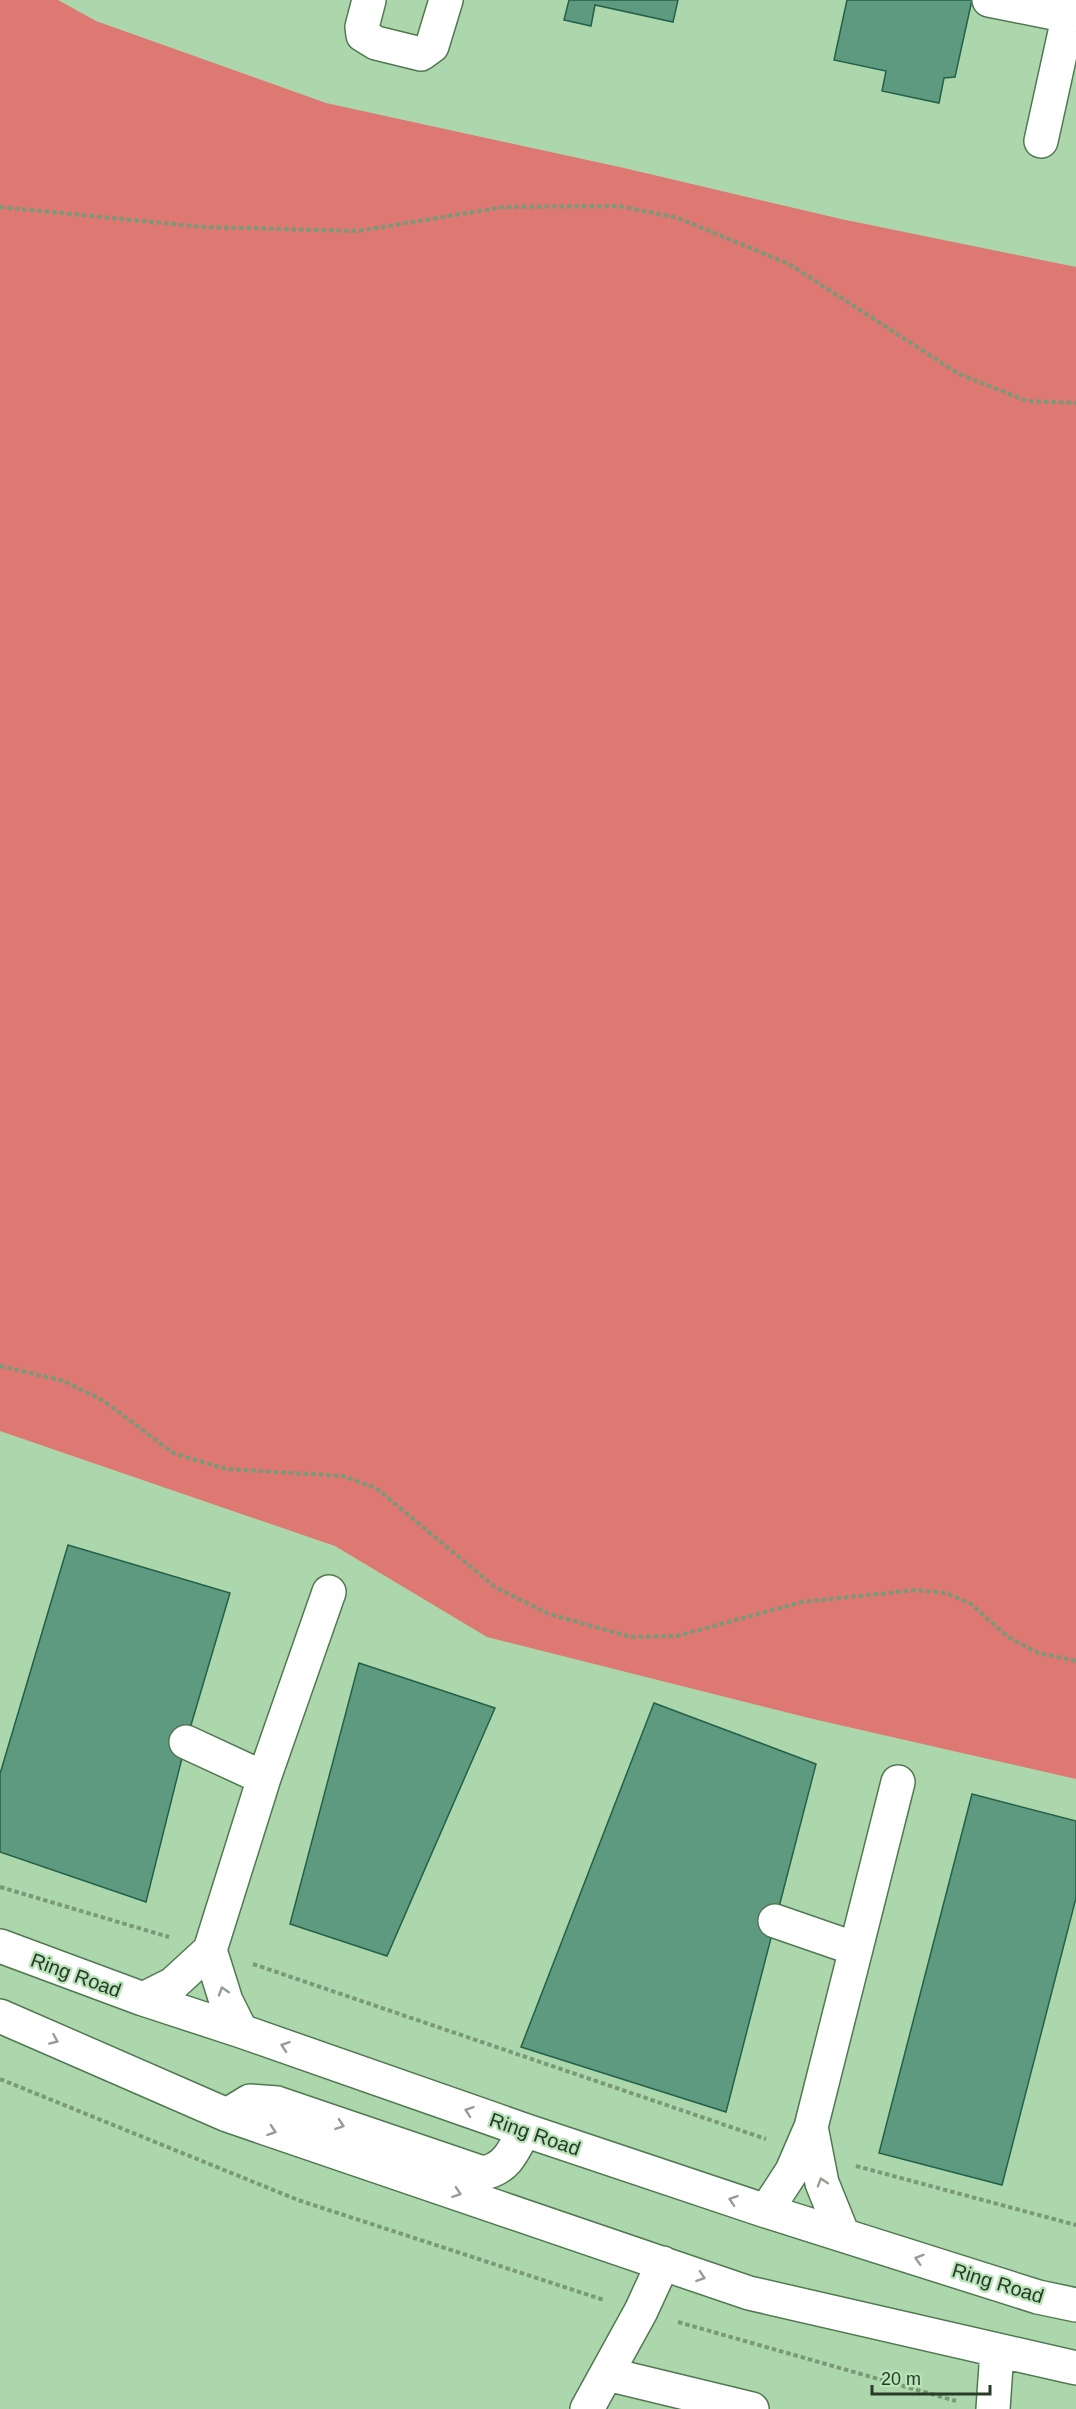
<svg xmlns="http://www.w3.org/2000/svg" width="1076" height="2409" font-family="Arial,sans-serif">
  <rect width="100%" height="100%" fill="#acd6ab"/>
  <path fill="#de7872" d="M 0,0 L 58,0 L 96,21 L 326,103 L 624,168 L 841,219 L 1076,267 L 1076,1779 L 813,1719 L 487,1637 L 335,1546 L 0,1431 Z"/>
  <path fill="#5e9a7f" stroke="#246149" stroke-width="1.5" d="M 569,0 L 678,0 L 673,22 L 595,5 L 591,26 L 564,20 Z
    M 847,0 L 972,0 L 955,77 L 944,78 L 939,103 L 882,91 L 886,71 L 834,60 Z
    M 68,1545 L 230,1593 L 186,1742 L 146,1902 L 0,1852 L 0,1774 Z
    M 359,1663 L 495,1708 L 387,1956 L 290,1924 Z
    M 654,1703 L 816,1764 L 726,2112 L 521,2047 Z
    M 972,1794 L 1076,1821 L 1076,1898 L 1002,2185 L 879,2153 Z"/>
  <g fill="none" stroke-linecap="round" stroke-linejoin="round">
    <defs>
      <path id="minor" d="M 369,0 L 362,27 L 363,35 L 376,43 L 421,54 L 432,46 L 446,0
        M 989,0 L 1069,16
        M 1041,141 L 1072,0
        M 186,1742 L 264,1778
        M 775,1921 L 856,1949
        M 0,1946 L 143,1999 L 241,2031 L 524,2130 L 766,2211 L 1038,2297 L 1076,2305
        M 210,1950 L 226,2001 L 241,2031
        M 143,1999 L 173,1984 L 210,1950 L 264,1778 L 329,1592
        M 0,2016 L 227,2115 L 749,2293 L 1076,2368
        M 227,2115 L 250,2101 L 277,2103 L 483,2173 C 507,2169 514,2150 524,2130
        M 811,2127 L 822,2183 L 843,2235
        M 766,2211 L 792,2171 L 811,2127 L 898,1782
        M 607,2374 L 752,2409
        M 587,2409 L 641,2311 L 663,2263
        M 993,2409 L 997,2351"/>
    </defs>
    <use href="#minor" stroke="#517951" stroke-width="36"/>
    <path stroke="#799978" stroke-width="4" stroke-dasharray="4.5 3" stroke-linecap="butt" d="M 0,207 L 203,227 L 358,231 L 504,207 L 619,206 L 678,218 L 789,264 L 959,374 L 1027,401 L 1076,403
      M 0,1366 L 64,1381 L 104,1401 L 173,1453 L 226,1469 L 343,1476 L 376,1488 L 495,1587 L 549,1614 L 631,1637 L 677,1636 L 802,1602 L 916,1590 L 946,1593 L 971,1604 L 1008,1637 L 1038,1653 L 1076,1661
      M 0,1887 L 169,1937
      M 253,1964 L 766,2139
      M 0,2079 L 298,2200 L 604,2300
      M 856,2166 L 1076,2225
      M 678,2322 L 956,2401"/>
    <use href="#minor" stroke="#fff" stroke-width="33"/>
  </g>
  <defs><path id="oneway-chevron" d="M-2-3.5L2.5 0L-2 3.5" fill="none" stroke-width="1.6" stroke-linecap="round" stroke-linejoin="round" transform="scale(1.5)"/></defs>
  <g stroke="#949c94">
    <use href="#oneway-chevron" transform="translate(223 1991) rotate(-108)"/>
    <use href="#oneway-chevron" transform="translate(54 2040) rotate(24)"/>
    <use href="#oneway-chevron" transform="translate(285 2046) rotate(-161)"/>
    <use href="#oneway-chevron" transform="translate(469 2111) rotate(-161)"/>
    <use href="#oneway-chevron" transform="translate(340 2125) rotate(19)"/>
    <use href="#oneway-chevron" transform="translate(272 2131) rotate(19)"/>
    <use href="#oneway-chevron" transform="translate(822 2182) rotate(-107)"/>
    <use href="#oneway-chevron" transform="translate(457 2193) rotate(19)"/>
    <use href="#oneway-chevron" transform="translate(733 2200) rotate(-161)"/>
    <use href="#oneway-chevron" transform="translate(919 2259) rotate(-163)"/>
    <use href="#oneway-chevron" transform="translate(701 2277) rotate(19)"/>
  </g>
  <g text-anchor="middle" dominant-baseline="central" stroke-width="4.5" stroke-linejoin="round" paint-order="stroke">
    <g font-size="20" fill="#293a29" stroke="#b8e4b8">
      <text transform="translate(76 1975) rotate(20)">Ring Road</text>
      <text transform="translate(535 2134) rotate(19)">Ring Road</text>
      <text transform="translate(998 2283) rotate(17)">Ring Road</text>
    </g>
  </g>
  <path d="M872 2385v9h118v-9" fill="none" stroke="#293a29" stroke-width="3"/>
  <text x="881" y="2385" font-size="18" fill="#293a29" stroke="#b8e4b8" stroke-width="4.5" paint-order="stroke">20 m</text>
</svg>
